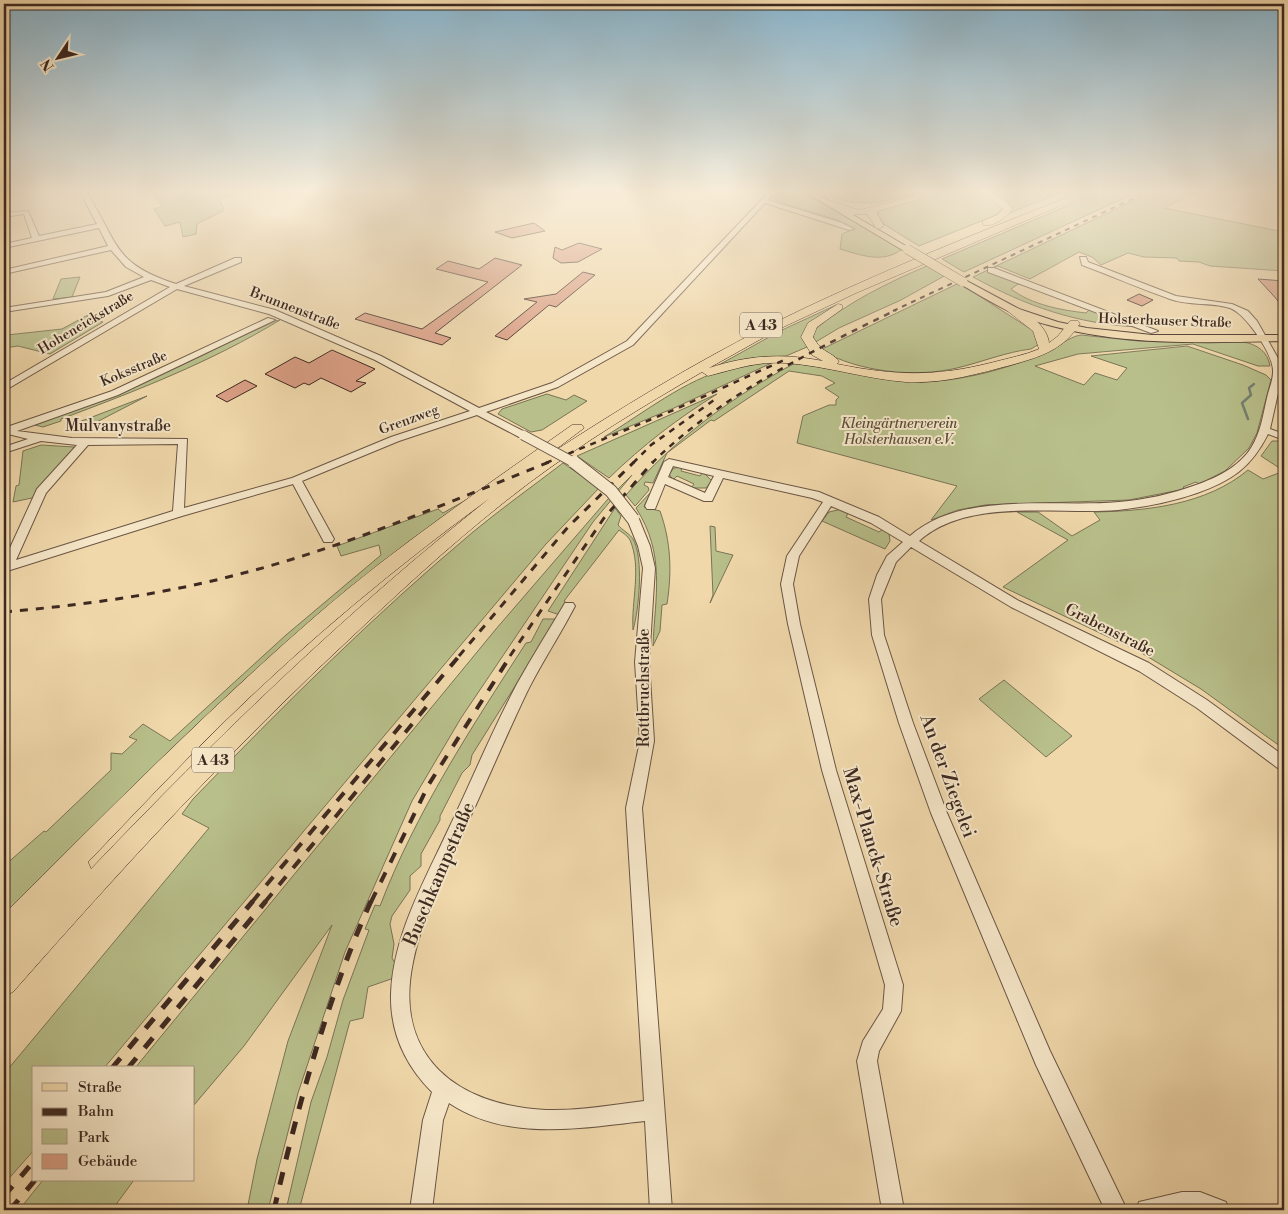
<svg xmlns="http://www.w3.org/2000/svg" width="1288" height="1214" font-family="'Libre Bodoni',serif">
  <rect width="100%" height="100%" fill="#f0d8ab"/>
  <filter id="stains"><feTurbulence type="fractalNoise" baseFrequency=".004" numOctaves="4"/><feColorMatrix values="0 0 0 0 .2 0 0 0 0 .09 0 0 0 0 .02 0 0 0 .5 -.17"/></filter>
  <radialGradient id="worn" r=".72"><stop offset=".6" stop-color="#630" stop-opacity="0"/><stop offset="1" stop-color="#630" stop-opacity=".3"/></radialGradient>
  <path fill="#b8bf8a" stroke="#7a7456" d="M 152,192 L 174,192 L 175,196 L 198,192 L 238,192 L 218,199 L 223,206 L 223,211 L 197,224 L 196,234 L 183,237 L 180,222 L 165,226 L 154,209 L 162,207 Z
    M 777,192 L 803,192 L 902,249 C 884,264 860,255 840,249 L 842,234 L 851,230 L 850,228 L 838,220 L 778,202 L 774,198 Z
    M 824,192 L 922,192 C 885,201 859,211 824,192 Z
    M 964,192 L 994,198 L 1003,209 L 994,216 L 919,246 L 885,225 L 875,212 C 901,200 935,192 964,192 Z
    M 983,192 L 1062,192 L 1010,213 L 988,193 Z
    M 1100,192 L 1137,192 L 964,272 L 942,259 Z
    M 1152,192 L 1198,192 L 1164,208 L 1284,232 L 1284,271 L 1210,266 L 1199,262 L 1179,261 L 1177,258 L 1144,257 L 1128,253 L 1101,265 L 1092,257 L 1079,252 L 1030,279 L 998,266 L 993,268 L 1039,290 L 1018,284 L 1011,289 C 1032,305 1061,310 1086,313 L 1090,309 L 1138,327 C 1077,324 1026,306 973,277 Z
    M 929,265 L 946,275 L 901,300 L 839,328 L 814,343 L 813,331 C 848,302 887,283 929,265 Z
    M 80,277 L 72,297 L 53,299 L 61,279 Z
    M 959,283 L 1029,328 L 1032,328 L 1039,344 L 1031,349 C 1006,352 982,362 957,368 C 914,378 859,372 820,350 Z
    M 836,305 L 816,318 L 807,347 L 786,356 L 753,358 L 717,366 L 780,331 Z
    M 88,315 L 87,318 L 103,322 L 50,354 L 18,346 L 4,348 L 7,335 L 62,329 Z
    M 280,320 C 211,362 136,391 61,419 L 61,421 L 43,427 L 35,425 L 118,394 L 275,321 Z
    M 1081,335 L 1138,341 L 1243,342 C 1257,344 1268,352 1270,366 L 1258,366 L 1193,344 L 1078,354 L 1035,366 L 1084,385 L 1095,373 L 1117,380 L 1127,368 L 1091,356 L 1187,346 L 1243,365 L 1266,375 L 1271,380 L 1257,433 L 1249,448 L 1225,471 L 1199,484 L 1196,482 L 1183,487 L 1185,489 L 1129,500 L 985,505 L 958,510 L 931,520 L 957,486 L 797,443 L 803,416 L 829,405 L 836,405 L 836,400 L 839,397 L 825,388 L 835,383 L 822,376 L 789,371 L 714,421 L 711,420 L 667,453 L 653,483 L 645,482 L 644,485 L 648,487 L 649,490 L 637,504 L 635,506 L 626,495 C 676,438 730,398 797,362 L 921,382 C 963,381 1006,369 1045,353 C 1059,348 1067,337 1081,335 Z
    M 776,361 L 674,408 L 604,437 C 644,413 684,380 730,368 C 745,364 761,363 776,361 Z
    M 547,394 L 566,400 L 574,395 L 587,401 L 542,430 L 531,432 L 498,414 L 502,409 Z
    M 717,394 C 677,419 643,445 609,478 L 577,456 Z
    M 147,396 L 85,428 L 66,427 Z
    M 1272,441 L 1284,441 L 1284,471 L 1261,456 Z
    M 41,445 L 74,447 L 72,453 L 32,498 L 13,502 L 16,486 L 19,485 L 23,451 Z
    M 563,463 L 599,488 L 546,544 L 104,1068 L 34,1068 L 34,1150 L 4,1184 L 4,1074 L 209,828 L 182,814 L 193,799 C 283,706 374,615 473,532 C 502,508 533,486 563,463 Z
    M 682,467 L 681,471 L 700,476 L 703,472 L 712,481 L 706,488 L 691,488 L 694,484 L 677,476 L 673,480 L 669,474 L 674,468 Z
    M 1248,470 L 1263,479 L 1284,471 L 1284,749 L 1201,689 L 1140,652 L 1003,587 L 1068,540 L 1017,512 L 1038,512 L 1072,536 L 1100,520 L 1094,512 C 1147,511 1206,505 1248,470 Z
    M 632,475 L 593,522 L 461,718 L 412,801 L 345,952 L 298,1093 L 268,1210 L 247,1210 L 257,1159 L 288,1041 L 332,925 L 244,1046 L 194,1105 L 194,1068 L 135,1068 L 496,629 L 608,499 Z
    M 651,492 L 644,507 L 660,511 C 671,542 672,571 667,604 L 662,605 L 660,631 L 653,646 C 655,595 666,555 636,508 Z
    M 466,500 L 388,562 L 112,815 L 4,925 L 4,866 L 44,831 L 46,832 L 111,770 L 111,753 L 122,754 L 137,740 L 129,737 L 143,724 L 170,741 L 286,635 L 381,555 L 379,545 L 341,556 L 337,546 L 438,509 L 443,513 Z
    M 615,508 L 621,516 L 618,525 C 622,530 630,534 633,539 C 644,558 639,610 633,630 C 631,601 642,568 630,540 C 628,536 623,533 619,530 L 564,601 L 567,603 L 560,615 L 548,611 Z
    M 842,509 L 849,512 L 846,517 L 879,532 L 883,529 L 889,533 L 890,541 L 885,549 L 822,521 L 829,512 Z
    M 710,526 L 715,527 L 716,551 L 733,555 L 710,603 L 713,595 Z
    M 543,619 L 557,619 L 472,755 L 470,765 L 462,773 L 440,816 L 440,820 L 421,854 L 421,866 L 410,876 L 410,890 L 392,916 L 390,924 L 394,944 L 392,958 L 396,965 L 394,978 L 368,987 L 363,1018 L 350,1021 L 299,1210 L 286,1210 L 311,1102 L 327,1057 L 343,1000 L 369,930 L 365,929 L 375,905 L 380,906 C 416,812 471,728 526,643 L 531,642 Z
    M 1004,680 L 1072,736 L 1046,757 L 979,699 Z
    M 43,1180 L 134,1180 L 112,1210 L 19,1210 Z"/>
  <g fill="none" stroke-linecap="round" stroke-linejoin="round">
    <path stroke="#758073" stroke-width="2.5" d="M 1248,419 L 1242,403 L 1251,395 L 1249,388 L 1254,384"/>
  </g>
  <path fill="#da9e84" stroke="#3d2921" d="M 534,223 L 545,231 L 512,238 L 495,232 Z
    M 579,243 L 602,249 L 578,262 L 561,263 L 553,258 L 555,247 L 562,250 Z
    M 495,258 L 522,265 L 435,333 L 451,338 L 442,345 L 355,319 L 365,313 L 422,329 L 488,282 L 436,269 L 448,261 L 479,269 Z
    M 583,272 L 595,275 L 556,307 L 549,305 L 507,340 L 495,336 L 537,302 L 524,299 L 556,294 Z
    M 1258,279 L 1284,281 L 1284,308 L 1272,294 Z
    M 1139,294 L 1153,300 L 1142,306 L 1127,300 Z
    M 332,350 L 375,369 L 356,381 L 366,383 L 351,392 L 321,378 L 309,385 L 304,383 L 295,388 L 265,374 L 295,357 L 309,363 Z
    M 245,380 L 257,386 L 227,402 L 216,396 Z"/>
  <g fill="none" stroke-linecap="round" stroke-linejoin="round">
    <defs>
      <path id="minor" d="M 80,192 L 86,192 C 119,242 111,263 176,284 L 235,258 L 241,258 L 241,262 L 184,286 L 275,310 L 381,356 L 479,408 L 552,383 L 627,341 L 769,192 L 775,192 L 768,200 L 842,223 L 854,229 L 849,230 L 765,203 L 633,345 L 558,387 L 486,412 L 527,433 L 527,437 L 519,437 L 477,415 L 399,441 L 302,481 L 334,539 L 332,542 L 324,542 L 293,484 L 182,516 L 4,572 L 4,561 L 37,489 L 77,445 L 41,441 L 4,453 L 4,447 L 28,439 L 4,433 L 4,428 L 112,391 L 268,318 L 275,320 L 118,395 L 17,431 L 72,438 L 187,439 L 184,508 L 292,478 L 391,437 L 470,411 L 375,360 L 269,314 L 177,289 L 4,391 L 4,384 L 170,287 L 151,280 L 108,296 L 4,312 L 4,308 L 106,292 L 144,277 L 126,267 L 111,250 L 4,274 L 4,270 L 108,246 L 99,228 L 4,248 L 4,244 L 32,238 L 24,214 L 4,217 L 4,213 L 28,211 L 39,236 L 97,224 ZM 178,444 L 173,511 L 16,560 L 46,493 L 88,445 Z
        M 1080,257 L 1086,257 L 1088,262 L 1176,296 L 1232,304 L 1248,311 L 1257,321 L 1279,360 L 1283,371 L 1270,429 L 1284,434 L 1284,440 L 1268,434 C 1251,468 1231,481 1197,493 C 1171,502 1145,507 1118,510 C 1058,515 967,497 919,541 L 1019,601 L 1149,663 L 1207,700 L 1284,756 L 1284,771 L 1279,769 L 1197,708 L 1139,671 L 1011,607 L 911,547 L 896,562 L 881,599 L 884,635 L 913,723 L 947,813 L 1050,1051 L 1127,1210 L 1105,1210 L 1036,1065 L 931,813 L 899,723 L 872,635 L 869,599 L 877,575 L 887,556 L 903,542 L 871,523 L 831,506 L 799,556 L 793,584 L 800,624 L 836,770 L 903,985 L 901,1011 L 879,1051 L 877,1061 L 904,1210 L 882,1210 L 857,1061 L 863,1041 L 883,1009 L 885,985 L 822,770 L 788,624 L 781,584 L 787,556 L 823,502 L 812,498 L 723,478 L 712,501 L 704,501 L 665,484 L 655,509 L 647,509 L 645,506 L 664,462 L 669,459 L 819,492 L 879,517 L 910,536 C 962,490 1055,508 1119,502 C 1145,500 1171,494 1196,485 C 1216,478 1239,467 1251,448 C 1261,432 1263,415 1267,398 C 1269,389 1273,380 1273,372 C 1274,355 1246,314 1230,308 C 1211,302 1189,306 1170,299 C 1141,289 1112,276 1082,265 ZM 673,466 L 714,476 L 705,493 L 668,477 Z
        M 988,268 L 994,268 L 1158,331 L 1151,333 L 988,272 Z
        M 633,515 L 639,519 L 650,546 L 655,568 L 649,662 L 654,741 L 642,808 L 672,1210 L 650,1210 L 645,1121 C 580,1128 507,1142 449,1103 L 443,1120 L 432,1210 L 410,1210 L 423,1120 L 432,1092 C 406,1066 390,1033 391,994 C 393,935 425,880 449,828 C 472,780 492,731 517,684 C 532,657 549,630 565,603 L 573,603 L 575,606 C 560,635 542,662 527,692 C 505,738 485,786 463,833 C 444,875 422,917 413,962 C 393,1057 458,1106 546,1110 C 579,1111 611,1105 644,1101 L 626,808 L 640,741 L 635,662 L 643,568 L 638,546 L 627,519 Z
        M 1182,1192 L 1200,1192 L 1226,1202 L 1229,1210 L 1136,1210 L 1139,1202 Z"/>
      <path id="major" d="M 26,192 L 4,197 L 4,193 Z
        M 805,192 L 814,192 L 911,249 L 904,251 Z
        M 963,279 L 1019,309 L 1058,322 L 1087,328 L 1152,335 L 1284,335 L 1284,341 C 1196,343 1105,347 1020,316 C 999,308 980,295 960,284 L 960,280 Z"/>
      <path id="highway" d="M 930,192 L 944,192 L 878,211 L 877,214 L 884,226 L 879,229 L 876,228 L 867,214 L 850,215 L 826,204 L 831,201 L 859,210 Z
        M 972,192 C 990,192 1002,193 1013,209 C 1006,218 994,227 983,225 L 983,221 L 997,215 L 1003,209 L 991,199 Z
        M 1081,192 L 1093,192 L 856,293 L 779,329 L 709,368 C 748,355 783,353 823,361 L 812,355 L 801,337 L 808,323 L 838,304 L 842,305 L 842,309 L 817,327 L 813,337 C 823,354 829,350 839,361 L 837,364 C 897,376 935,377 994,362 C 1009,358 1025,355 1039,349 L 1033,331 L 1005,309 L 1011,306 C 1026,309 1048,327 1049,343 L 1058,336 L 1070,321 L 1078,321 L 1080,323 C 1064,350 1040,357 1011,365 C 977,374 942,384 906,382 C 866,379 827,366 786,363 C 758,361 735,369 708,376 L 702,372 C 643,406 584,442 529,483 C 468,529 411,581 356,633 C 234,746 122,868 13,992 L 4,996 L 4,914 C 107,812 208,709 318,614 C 398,545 486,486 572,425 L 582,425 L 584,428 L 547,456 C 619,409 694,363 772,324 C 873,274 977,233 1081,192 ZM 490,498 C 347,611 216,738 91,869 L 88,862 C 134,814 179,766 226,720 C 308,640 397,566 490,498 Z"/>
    </defs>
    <use href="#minor" stroke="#6a5544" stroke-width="2"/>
    <use href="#major" stroke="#3d2921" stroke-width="2"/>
    <use href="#highway" stroke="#3d2921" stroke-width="1"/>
    <use href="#minor" fill="#f5e6c8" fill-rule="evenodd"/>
    <use href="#major" fill="#f0d8ab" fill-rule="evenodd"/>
    <use href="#highway" fill="#f0d8ab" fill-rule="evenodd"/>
    <path stroke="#3d2921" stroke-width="2" stroke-dasharray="5 5" stroke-linecap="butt" d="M 893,311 L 1147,192"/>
    <path stroke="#3d2921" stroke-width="2.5" stroke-dasharray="6 6" stroke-linecap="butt" d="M 546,463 L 676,409 L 784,360
      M 633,463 L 651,445 L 717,398
      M 652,463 C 721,395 810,352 896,310"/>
    <path stroke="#3d2921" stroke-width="3" stroke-dasharray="8 8" stroke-linecap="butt" d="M 4,612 C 82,605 160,595 236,575 C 343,548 447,503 549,462
      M 459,656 L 568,527 L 634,462
      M 510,656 L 604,518 L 653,462"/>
    <path stroke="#3d2921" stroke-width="4" stroke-dasharray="11 11" stroke-linecap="butt" d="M 252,902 L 460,655
      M 265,902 L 432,700
      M 371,902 L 429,784 L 511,655"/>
    <path stroke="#3d2921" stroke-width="5" stroke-dasharray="13 13" stroke-linecap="butt" d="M 112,1068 L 253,901
      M 128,1068 L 266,901
      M 4,1196 L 34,1161
      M 10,1210 L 35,1180
      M 274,1210 C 298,1105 327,999 371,901"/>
    <defs>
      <path id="minor-bridge-far1" d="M 523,435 L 575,463"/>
      <path id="minor-bridge" d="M 574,462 L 611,491 L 633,519"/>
      <path id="major-bridge" d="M 907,249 L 963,282"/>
    </defs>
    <use href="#minor-bridge-far1" stroke="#6a5544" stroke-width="11" stroke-linecap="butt"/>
    <use href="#minor-bridge" stroke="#6a5544" stroke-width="14" stroke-linecap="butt"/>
    <use href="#major-bridge" stroke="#3d2921" stroke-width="10" stroke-linecap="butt"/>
    <use href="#minor-bridge-far1" stroke="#f5e6c8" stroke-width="9"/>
    <use href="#minor-bridge" stroke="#f5e6c8" stroke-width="12"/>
    <use href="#major-bridge" stroke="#f0d8ab" stroke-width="9"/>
  </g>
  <linearGradient id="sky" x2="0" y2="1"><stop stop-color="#89b6cf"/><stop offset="0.53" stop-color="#f8edd9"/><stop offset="1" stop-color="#f8edd9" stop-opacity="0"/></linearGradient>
  <rect width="1288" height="362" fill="url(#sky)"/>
  <g text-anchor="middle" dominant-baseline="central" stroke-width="4" stroke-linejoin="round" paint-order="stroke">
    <g font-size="14" fill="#3d2921" stroke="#f5e6c8">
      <text transform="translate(295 309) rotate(21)">Brunnenstraße</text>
      <text transform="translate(1165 321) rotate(2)">Holsterhauser Straße</text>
      <text transform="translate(86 323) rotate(-31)">Hoheneickstraße</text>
      <text transform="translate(134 369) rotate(-23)">Koksstraße</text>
      <text transform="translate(409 420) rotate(-20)">Grenzweg</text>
    </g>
    <g font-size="14" font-style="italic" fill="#5c4e3b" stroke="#f5e6c8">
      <text x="899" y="424">Kleingärtnerverein<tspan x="899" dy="16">Holsterhausen e.V.</tspan></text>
    </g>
    <g fill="#f5e6c8" stroke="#746253" stroke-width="1">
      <rect x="740" y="312.5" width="42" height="25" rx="4"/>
      <rect x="192" y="747.5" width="42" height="25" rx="4"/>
    </g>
    <g font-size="15" font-weight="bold" fill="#3d2921">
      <text x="761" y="325">A 43</text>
      <text x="213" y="760">A 43</text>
    </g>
    <g font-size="16" fill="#3d2921" stroke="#f5e6c8">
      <text x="118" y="426">Mulvanystraße</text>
      <text transform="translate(1110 630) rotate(27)">Grabenstraße</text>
      <text transform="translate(644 688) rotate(-90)">Rottbruchstraße</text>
    </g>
    <g font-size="19" fill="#3d2921" stroke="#f5e6c8">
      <text transform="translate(948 776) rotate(70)">An der Ziegelei</text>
      <text transform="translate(873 847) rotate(73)">Max-Planck-Straße</text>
      <text transform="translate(439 874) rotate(-67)">Buschkampstraße</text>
    </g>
  </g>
  <rect width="1288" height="1214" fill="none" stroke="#f0d8ab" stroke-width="20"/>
  <rect x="5" y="5" width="1278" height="1204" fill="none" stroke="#3d2921" stroke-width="2.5"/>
  <rect x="10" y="10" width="1268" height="1194" fill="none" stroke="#3d2921"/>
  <rect x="32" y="1066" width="162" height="115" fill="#f5e6c8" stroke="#ab9a85"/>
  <rect x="42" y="1083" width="25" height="8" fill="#f0d8ab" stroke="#ab9a85"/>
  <text x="78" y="1092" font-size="15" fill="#3d2921">Straße</text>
  <rect x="42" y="1108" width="25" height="8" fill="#3d2921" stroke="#ab9a85"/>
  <text x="78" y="1116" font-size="15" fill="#3d2921">Bahn</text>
  <rect x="42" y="1129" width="25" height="15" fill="#b8bf8a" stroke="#ab9a85"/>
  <text x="78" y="1142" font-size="15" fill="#3d2921">Park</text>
  <rect x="42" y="1154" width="25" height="15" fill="#da9e84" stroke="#ab9a85"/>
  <text x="78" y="1166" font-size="15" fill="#3d2921">Gebäude</text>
  <g transform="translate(58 58) rotate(235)" stroke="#f5e6c8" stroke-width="4" paint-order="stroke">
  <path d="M0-4L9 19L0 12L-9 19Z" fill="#3d2921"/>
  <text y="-8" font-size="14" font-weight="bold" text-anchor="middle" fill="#3d2921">N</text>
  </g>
  <rect width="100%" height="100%" filter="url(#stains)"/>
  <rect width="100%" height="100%" fill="url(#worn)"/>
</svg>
